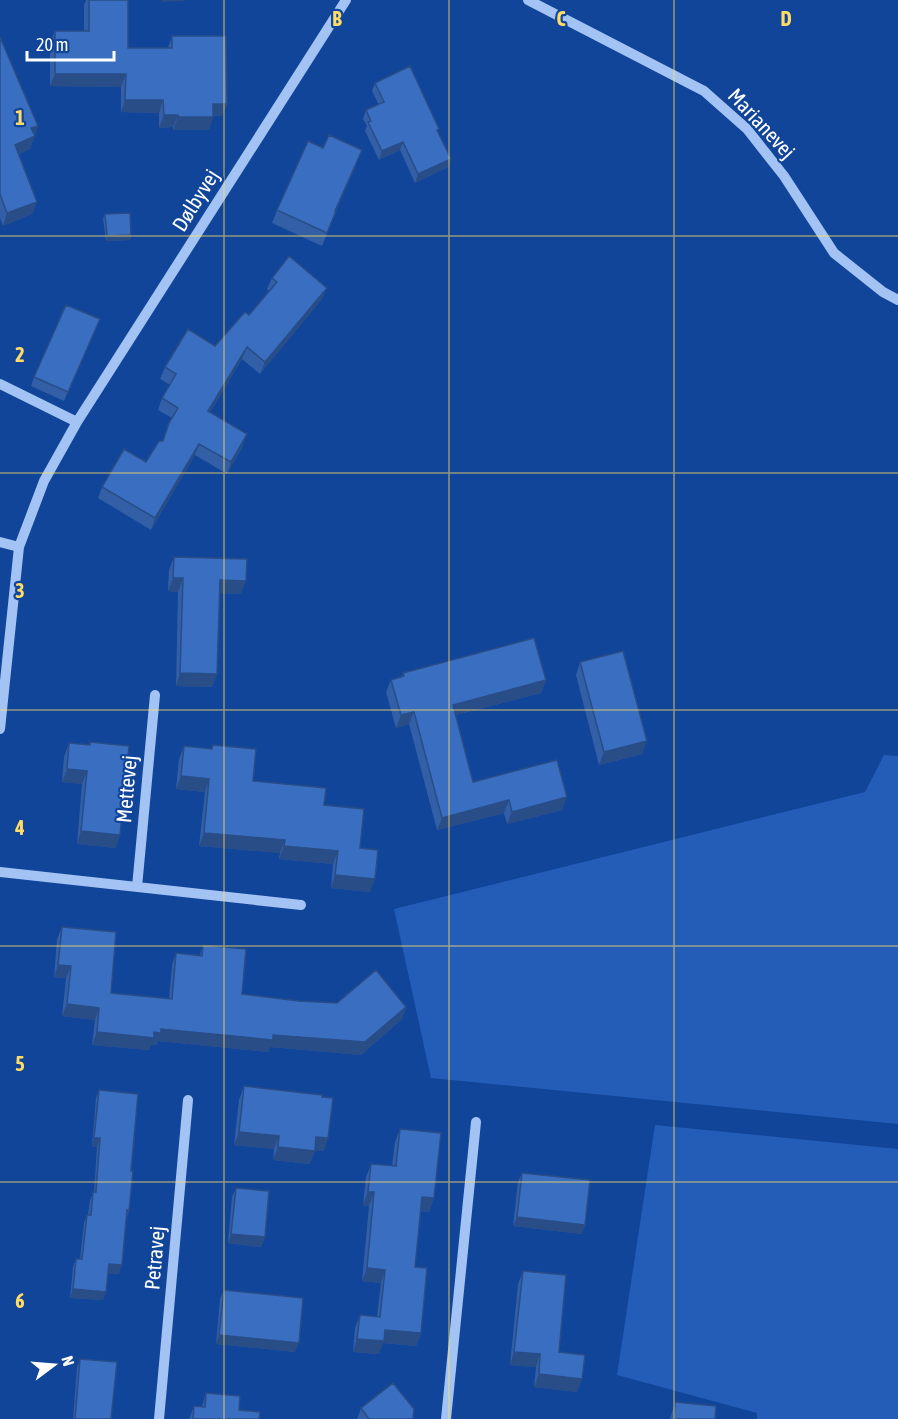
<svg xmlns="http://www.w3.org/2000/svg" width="898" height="1419" font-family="'Asap Condensed',sans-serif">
  <rect width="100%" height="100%" fill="#114599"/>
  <path fill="#245db8" d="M 884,755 L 898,756 L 898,1124 L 431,1078 L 394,909 L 865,792 Z
    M 655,1125 L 898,1149 L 898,1419 L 757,1419 L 757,1413 L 617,1375 Z"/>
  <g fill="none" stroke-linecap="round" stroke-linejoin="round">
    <path stroke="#a3c3f4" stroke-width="10" d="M 528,0 L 704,91 L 747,129 L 784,176 L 834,253 L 883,292 L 898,300
      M 0,384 L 77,422
      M 0,542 L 19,547
      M 0,729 L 19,547 L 44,481 L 77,422 L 346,0
      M 0,872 L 301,905
      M 137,887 L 155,695
      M 159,1419 L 188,1100
      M 446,1419 L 476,1122"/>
  </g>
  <path fill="#325fa6" d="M 86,0 L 128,0 L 128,48 L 168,48 L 172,36 L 227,104 L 222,116 L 213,116 L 209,130 L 173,130 L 173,127 L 159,128 L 159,113 L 121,112 L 121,87 L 50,86 L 50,43 L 55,31 L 84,31 L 84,5 Z
    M 0,37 L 38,126 L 30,149 L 19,154 L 37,202 L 32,214 L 3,226 L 0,218 Z
    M 375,83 L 438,132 L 451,159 L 448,167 L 415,183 L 400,150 L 379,160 L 365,131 L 367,126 L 363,119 L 366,110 L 379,105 L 372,91 Z
    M 357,163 L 336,211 L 322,246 L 272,223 L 277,210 Z
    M 105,214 L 131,235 L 130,240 L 106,241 L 103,219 Z
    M 272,278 L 327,288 L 322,299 L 260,374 L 242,359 L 210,412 L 243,446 L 227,474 L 195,455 L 151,530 L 98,498 L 102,487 L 146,462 L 163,441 L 169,423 L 172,418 L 158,410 L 162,398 L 170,385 L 160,379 L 165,367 L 215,346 L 249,315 L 269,291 L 267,289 Z
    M 100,319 L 64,401 L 31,386 L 34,377 Z
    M 174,557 L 241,594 L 220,593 L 217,674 L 212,687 L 176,686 L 178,592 L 168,591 L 169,570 Z
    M 580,662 L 642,754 L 599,765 L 576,675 Z
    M 403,673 L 546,680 L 541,693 L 456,715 L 473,782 L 562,810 L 507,824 L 504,813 L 437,830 L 409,724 L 396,728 L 386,692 L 391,680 L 402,677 Z
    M 90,742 L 116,848 L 77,844 L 82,784 L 62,782 L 64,757 L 69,743 L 89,745 Z
    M 213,745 L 253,781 L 324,805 L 360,848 L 370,892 L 331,888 L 333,864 L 279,859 L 280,853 L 199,846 L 205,792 L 176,789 L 179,759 L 184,746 L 211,749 Z
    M 62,927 L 111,993 L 169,999 L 172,965 L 176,953 L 200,955 L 203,945 L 242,994 L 299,1001 L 406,1007 L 402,1019 L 361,1055 L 270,1047 L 268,1052 L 158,1041 L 156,1045 L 151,1045 L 149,1050 L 92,1045 L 95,1020 L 62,1016 L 66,978 L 54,977 L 57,939 Z
    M 244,1086 L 324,1151 L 315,1150 L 310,1164 L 273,1160 L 274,1149 L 234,1145 L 239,1100 Z
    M 99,1090 L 131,1171 L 129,1211 L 126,1219 L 119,1274 L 108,1273 L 103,1300 L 70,1298 L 73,1267 L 76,1259 L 80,1259 L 84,1223 L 87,1215 L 88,1215 L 90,1200 L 94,1192 L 97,1147 L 92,1146 L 96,1098 Z
    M 400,1129 L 434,1198 L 429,1212 L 421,1211 L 415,1267 L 421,1333 L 416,1346 L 383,1343 L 379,1354 L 353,1352 L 355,1328 L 360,1315 L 377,1317 L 381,1283 L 362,1281 L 369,1206 L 363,1205 L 366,1177 L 371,1164 L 392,1166 L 395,1142 Z
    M 522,1173 L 585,1225 L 582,1234 L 513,1226 L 518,1182 Z
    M 236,1188 L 265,1237 L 261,1247 L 228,1243 L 232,1197 Z
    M 523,1271 L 559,1352 L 577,1392 L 534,1387 L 536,1367 L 510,1365 L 518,1284 Z
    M 224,1290 L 295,1352 L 216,1344 L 220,1299 Z
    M 80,1359 L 111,1419 L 73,1419 L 77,1367 Z
    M 206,1393 L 239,1410 L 259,1419 L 189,1419 L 194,1406 L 202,1406 Z
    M 675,1402 L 715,1419 L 670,1419 Z
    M 361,1408 L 413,1419 L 357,1419 Z"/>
  <path fill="#294d87" d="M 162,0 L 185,0 L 184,1 L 161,2 Z
    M 55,74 L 126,74 L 121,87 L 50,86 Z
    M 125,100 L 163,100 L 159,113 L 121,112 Z
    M 213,104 L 227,104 L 222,116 L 209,116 Z
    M 164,115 L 178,115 L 173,127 L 159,128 Z
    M 178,117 L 213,117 L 209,130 L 173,130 Z
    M 38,126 L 30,149 L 11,157 L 15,145 L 31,128 Z
    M 403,142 L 400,150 L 379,160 L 382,151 Z
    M 362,150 L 357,163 L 330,224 L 335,211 Z
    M 451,159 L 448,167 L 415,183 L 418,174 Z
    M 37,202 L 32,214 L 3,226 L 7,213 Z
    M 131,235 L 130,240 L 106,241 L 107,236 Z
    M 327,288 L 322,299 L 260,374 L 265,362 Z
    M 247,347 L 242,359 L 204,423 L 208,411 Z
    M 247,434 L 243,446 L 227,474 L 231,462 Z
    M 199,444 L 195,455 L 151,530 L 155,518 Z
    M 173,578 L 183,578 L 178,592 L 168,591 Z
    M 220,580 L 246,581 L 241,594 L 215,593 Z
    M 180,673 L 217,674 L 212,687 L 176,686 Z
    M 546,680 L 541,693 L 448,717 L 453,705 Z
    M 414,712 L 409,724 L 396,728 L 401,715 Z
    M 647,741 L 642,754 L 599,765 L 604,752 Z
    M 67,769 L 87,771 L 82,784 L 62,782 Z
    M 181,776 L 209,779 L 205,792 L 176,789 Z
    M 567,797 L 562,810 L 507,824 L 512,812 Z
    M 509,800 L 504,813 L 437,830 L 442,818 Z
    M 81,831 L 120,835 L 116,848 L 77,844 Z
    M 204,833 L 285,840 L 280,853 L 199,846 Z
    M 284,846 L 338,851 L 333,864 L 279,859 Z
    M 335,875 L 375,879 L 370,892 L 331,888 Z
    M 58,965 L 71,966 L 66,978 L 54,977 Z
    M 67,1004 L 99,1008 L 95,1020 L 62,1016 Z
    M 406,1007 L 402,1019 L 361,1055 L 270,1047 L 268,1052 L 158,1041 L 156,1045 L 151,1045 L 149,1050 L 92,1045 L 97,1032 L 154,1032 L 161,1029 L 273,1035 Z
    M 239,1132 L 279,1136 L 274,1149 L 234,1145 Z
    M 316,1137 L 328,1138 L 324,1151 L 312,1150 Z
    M 94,1138 L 100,1138 L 97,1147 L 92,1146 Z
    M 278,1147 L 315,1151 L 310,1164 L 273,1160 Z
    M 368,1192 L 374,1192 L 369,1206 L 363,1205 Z
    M 422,1197 L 434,1198 L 429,1212 L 417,1210 Z
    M 517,1217 L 585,1225 L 582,1234 L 513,1226 Z
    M 231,1234 L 265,1237 L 261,1247 L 228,1243 Z
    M 109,1264 L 122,1265 L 119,1274 L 106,1273 Z
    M 367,1268 L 385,1270 L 381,1283 L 362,1281 Z
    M 73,1289 L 106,1292 L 103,1300 L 70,1298 Z
    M 385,1330 L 421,1333 L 416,1346 L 383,1343 L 379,1354 L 353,1352 L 357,1339 Z
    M 219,1335 L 299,1343 L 295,1352 L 216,1344 Z
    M 514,1352 L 540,1354 L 536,1367 L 510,1365 Z
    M 539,1374 L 582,1379 L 577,1392 L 534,1387 Z"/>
  <path fill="#3a6ec1" stroke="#294d87" stroke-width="1.5" d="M 89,0 L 128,0 L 128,48 L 172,48 L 172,36 L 226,36 L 227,104 L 213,104 L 213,117 L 178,117 L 178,115 L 164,115 L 163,100 L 125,100 L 126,74 L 55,74 L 55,31 L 89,31 Z
    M 0,37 L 38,126 L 31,128 L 35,136 L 15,145 L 37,202 L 7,213 L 0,194 Z
    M 410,66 L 439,129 L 437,130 L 451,159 L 418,174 L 403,142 L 382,151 L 368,122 L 371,121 L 366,110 L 384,102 L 375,83 Z
    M 329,135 L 362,150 L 335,211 L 336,211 L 327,233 L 277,210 L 308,141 L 323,148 Z
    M 130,213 L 131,235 L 107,236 L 105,214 Z
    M 289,256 L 327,288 L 265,362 L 247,347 L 208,411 L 247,434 L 231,462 L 199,444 L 155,518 L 102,487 L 124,449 L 146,462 L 159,441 L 163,441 L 169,423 L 178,408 L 162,398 L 176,374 L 165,367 L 188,329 L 215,346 L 245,312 L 249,315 L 277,282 L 272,278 Z
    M 66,305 L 100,319 L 68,392 L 34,377 Z
    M 174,557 L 247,559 L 246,581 L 220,580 L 217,674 L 180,673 L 183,578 L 173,578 Z
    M 534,638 L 546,680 L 453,705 L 473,782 L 557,760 L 567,797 L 512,812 L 509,800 L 442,818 L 414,712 L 401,715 L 391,680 L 404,676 L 403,673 Z
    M 623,651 L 647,741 L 604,752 L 580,662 Z
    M 90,742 L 129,746 L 120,835 L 81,831 L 87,771 L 67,769 L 69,743 L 90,745 Z
    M 213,745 L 256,749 L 253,781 L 326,788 L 324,805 L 364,809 L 360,848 L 378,850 L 375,879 L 335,875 L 338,851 L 284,846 L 285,840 L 204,833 L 209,779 L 181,776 L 184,746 L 212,749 Z
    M 62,927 L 116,932 L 111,993 L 172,999 L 176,953 L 202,956 L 203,945 L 246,949 L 242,994 L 299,1001 L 337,1003 L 376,970 L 406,1007 L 365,1042 L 273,1035 L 273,1040 L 161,1029 L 161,1033 L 154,1032 L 154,1038 L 97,1032 L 99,1008 L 67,1004 L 71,966 L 58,965 Z
    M 244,1086 L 322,1095 L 322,1097 L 333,1098 L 328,1138 L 316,1137 L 315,1151 L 278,1147 L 279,1136 L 239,1132 Z
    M 99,1090 L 138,1094 L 131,1171 L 133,1171 L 129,1211 L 127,1210 L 122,1265 L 109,1264 L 106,1292 L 73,1289 L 76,1259 L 82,1259 L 87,1215 L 91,1215 L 93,1192 L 96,1192 L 100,1138 L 94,1138 Z
    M 400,1129 L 441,1133 L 434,1198 L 422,1197 L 415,1267 L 427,1268 L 421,1333 L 385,1330 L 384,1341 L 357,1339 L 360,1315 L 380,1317 L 385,1270 L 367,1268 L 374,1192 L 368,1192 L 371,1164 L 396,1166 Z
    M 522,1173 L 590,1180 L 585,1225 L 517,1217 Z
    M 236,1188 L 269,1191 L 265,1237 L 231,1234 Z
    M 523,1271 L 566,1275 L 559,1352 L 585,1355 L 582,1379 L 539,1374 L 540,1354 L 514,1352 Z
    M 224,1290 L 303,1298 L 299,1343 L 219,1335 Z
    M 80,1359 L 117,1362 L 111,1419 L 75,1419 Z
    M 393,1383 L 414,1409 L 413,1419 L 369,1419 L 361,1408 Z
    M 206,1393 L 240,1396 L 239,1410 L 260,1412 L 259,1419 L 193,1419 L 194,1406 L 205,1407 Z
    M 675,1402 L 716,1406 L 715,1419 L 674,1419 Z"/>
  <path fill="none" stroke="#ffdc66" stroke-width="1.5" stroke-opacity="0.55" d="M 224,0 L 224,1419M 449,0 L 449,1419M 674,0 L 674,1419M 0,236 L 898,236M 0,473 L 898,473M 0,710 L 898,710M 0,946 L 898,946M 0,1182 L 898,1182"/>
  <g text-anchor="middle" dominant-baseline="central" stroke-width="4.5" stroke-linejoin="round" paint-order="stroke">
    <g font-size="21" fill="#fff" stroke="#114599">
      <text transform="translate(762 123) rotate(47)">Marianevej</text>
      <text transform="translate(195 200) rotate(-58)">Dølbyvej</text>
      <text transform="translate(126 789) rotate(-85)">Mettevej</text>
      <text transform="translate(154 1258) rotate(-85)">Petravej</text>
    </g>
  </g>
  <g font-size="20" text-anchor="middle" font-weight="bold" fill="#ffdc66" stroke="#114599" stroke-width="4.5" stroke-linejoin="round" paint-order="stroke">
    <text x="337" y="26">B</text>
    <text x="561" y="26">C</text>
    <text x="786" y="26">D</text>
    <text x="20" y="125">1</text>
    <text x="20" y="362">2</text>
    <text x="20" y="598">3</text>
    <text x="20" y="835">4</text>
    <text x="20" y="1071">5</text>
    <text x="20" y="1308">6</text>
  </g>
  <g transform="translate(54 1365) rotate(74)" stroke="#114599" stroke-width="4.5" paint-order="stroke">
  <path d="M0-4.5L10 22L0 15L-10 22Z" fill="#ffffff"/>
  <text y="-9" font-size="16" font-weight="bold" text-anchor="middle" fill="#ffffff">N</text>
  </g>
  <path d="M27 51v9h87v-9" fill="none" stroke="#ffffff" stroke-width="3"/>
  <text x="36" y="51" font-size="18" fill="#ffffff" stroke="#114599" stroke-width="4.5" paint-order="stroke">20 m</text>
</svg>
